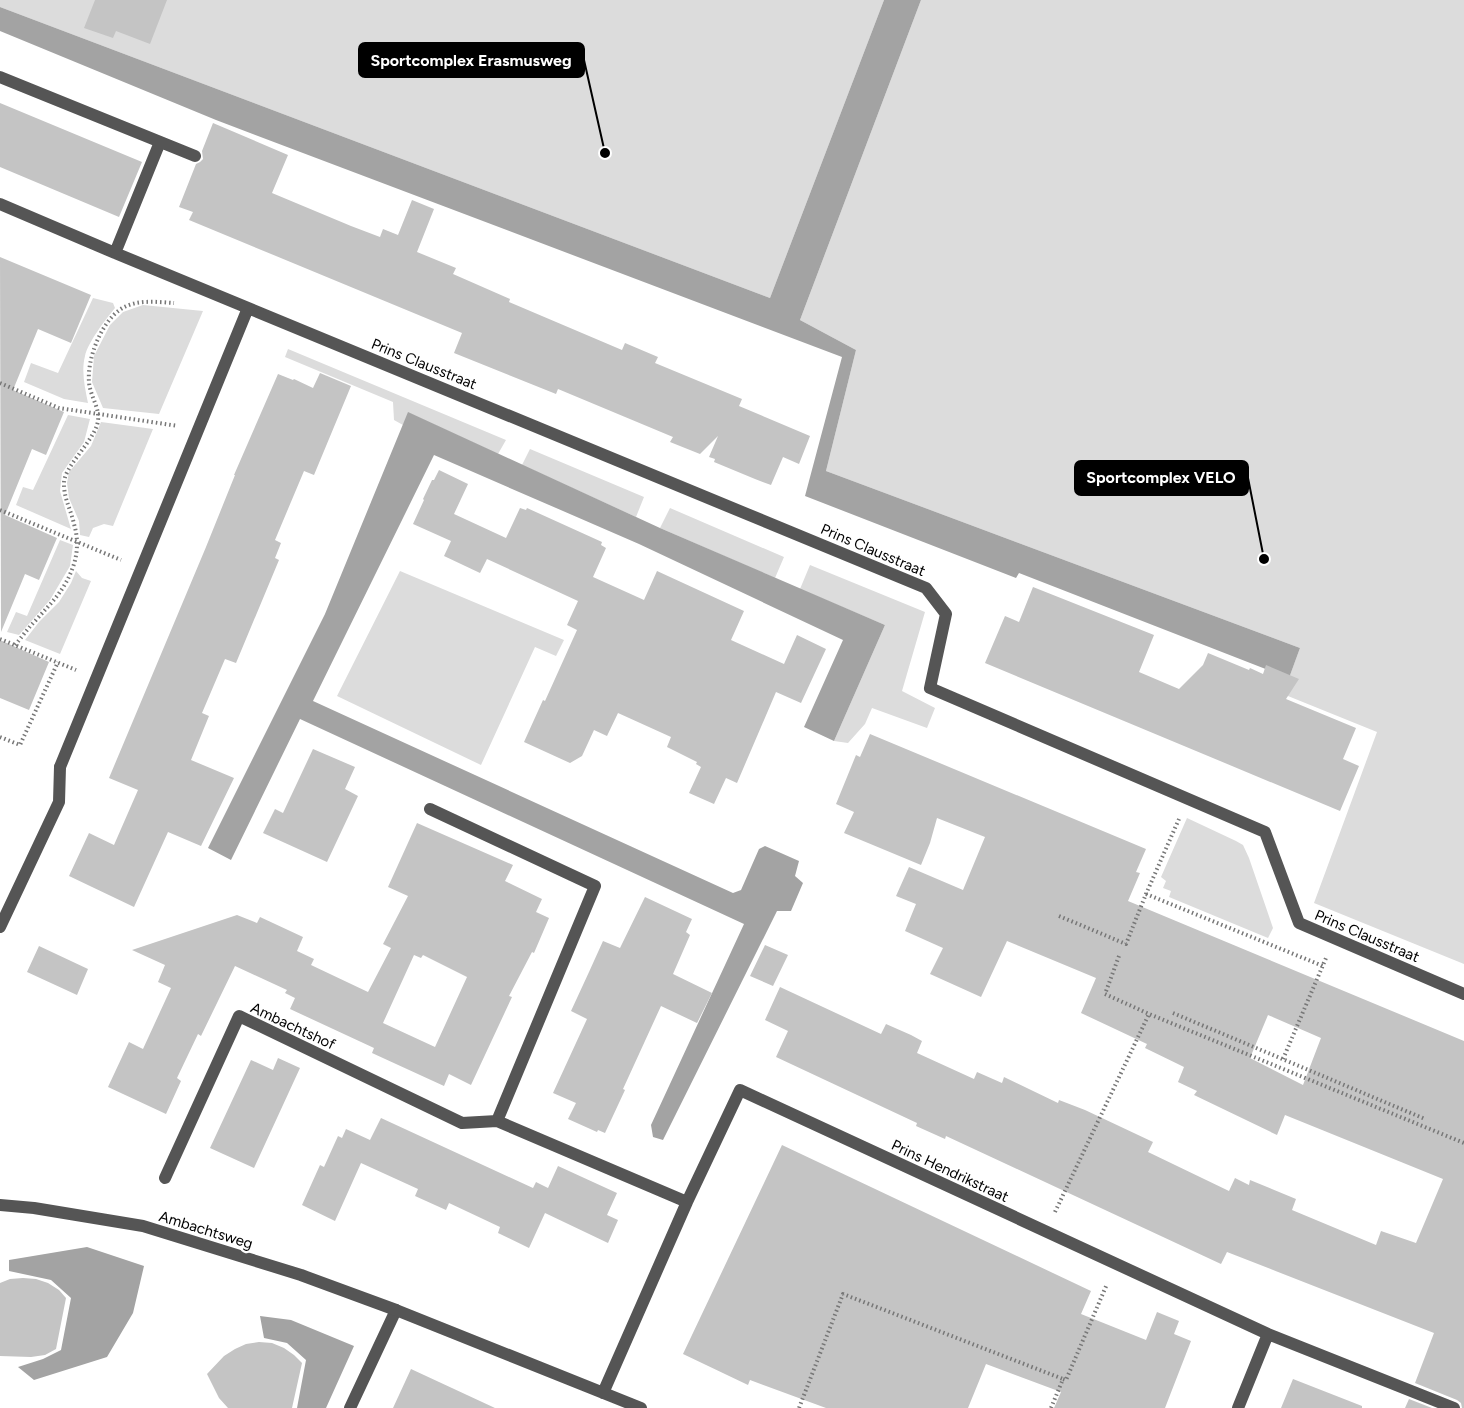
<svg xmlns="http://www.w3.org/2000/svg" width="1464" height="1408" font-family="Figtree,sans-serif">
  <rect width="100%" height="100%" fill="#fff"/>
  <path fill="#dcdcdc" d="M 0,0 L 884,0 L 770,298 L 0,7 Z
    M 921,0 L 1464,0 L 1464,964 L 1314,903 L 1377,732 L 1283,694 L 1300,648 L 826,471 L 856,350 L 800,320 Z
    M 93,298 L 113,303 L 115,308 C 106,319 88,342 85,356 C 81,371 85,388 88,403 L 64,399 L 24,382 L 31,363 L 58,373 Z
    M 143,305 L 203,311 L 159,414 L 103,408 L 92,382 L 94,356 L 110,325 L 123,312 Z
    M 288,349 L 506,440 L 498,454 L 409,413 L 403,425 L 394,420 L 393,402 L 285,357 Z
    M 68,415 L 90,419 L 84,442 L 62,473 L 60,491 L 71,529 L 16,505 L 23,487 L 33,490 Z
    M 101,422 L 153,429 L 113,526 L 104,524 L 93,528 L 89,537 L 80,535 L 79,521 L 69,498 L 67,483 L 69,472 L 91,446 Z
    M 530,449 L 644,497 L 636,517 L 522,465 Z
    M 670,508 L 784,557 L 775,578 L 660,528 Z
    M 60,540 L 73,545 L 70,566 L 50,600 L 19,635 L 7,632 L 16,612 L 27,616 Z
    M 810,565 L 925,612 L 902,691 L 935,708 L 927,728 L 872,708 L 865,724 L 848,743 L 834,741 L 885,625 L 800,589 Z
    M 76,571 L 82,578 L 91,581 L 60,654 L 25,640 L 39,622 L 59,602 L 71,583 Z
    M 400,571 L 564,640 L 556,656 L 535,647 L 481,765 L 337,696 Z
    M 1187,818 L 1236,841 L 1243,845 L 1249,858 L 1273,928 L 1268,938 L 1169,897 L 1171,891 L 1163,888 L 1166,881 L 1161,877 Z"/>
  <path fill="#a3a3a3" d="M 884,0 L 921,0 L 800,320 L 856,350 L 826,471 L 1300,648 L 1289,678 L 1019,573 L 1016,578 L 805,496 L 842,357 L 216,120 L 0,31 L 0,7 L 770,298 Z
    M 408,412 L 660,528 L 885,625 L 834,741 L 804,727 L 843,640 L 639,544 L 434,455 L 313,701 L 733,893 L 741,890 L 759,849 L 765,846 L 799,861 L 795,876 L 803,883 L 791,911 L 777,911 L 663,1140 L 653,1137 L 651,1125 L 744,924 L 300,719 L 231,860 L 208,848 L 325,614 Z
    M 87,1247 L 144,1266 L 133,1313 L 107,1357 L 34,1380 L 18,1367 L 43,1359 L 61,1350 L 71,1298 L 51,1280 L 9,1271 L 9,1260 Z
    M 260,1316 L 291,1320 L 354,1346 L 326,1408 L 297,1408 L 306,1360 L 287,1343 L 264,1338 Z"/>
  <path fill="#c4c4c4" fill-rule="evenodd" d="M 95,0 L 167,0 L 150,44 L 116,31 L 113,38 L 84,28 Z
    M 0,103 L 142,162 L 119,217 L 0,167 Z
    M 213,123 L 288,155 L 272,193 L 351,226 L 380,237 L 383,229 L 398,235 L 412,200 L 434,209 L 417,252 L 456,268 L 453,274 L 510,299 L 509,302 L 622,350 L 625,343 L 658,357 L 655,363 L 742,399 L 739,406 L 810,436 L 799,464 L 783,457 L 771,485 L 755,479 L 714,462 L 715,459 L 709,457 L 718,436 L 700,454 L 670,442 L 673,437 L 558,389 L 556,394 L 454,353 L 462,333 L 189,220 L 193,212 L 179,207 L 196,164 L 200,162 L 203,159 L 202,151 Z
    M 0,257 L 91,295 L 71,343 L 38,329 L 13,390 L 64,412 L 46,455 L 32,449 L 5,515 L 57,538 L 39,580 L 25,574 L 1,632 Z
    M 320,373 L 351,386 L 314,475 L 304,471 L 275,540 L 281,543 L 275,558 L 279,560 L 236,663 L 225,659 L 202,713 L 209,716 L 191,760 L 234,778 L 201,846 L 168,832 L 134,907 L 69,876 L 89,833 L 114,845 L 138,790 L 109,778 L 206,547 L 235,475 L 234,475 L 278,374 L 293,380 L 294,379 L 313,388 Z
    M 439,470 L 468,484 L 454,514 L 506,538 L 520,508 L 526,510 L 527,508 L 602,542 L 601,545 L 606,548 L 593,577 L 644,600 L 657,571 L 744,611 L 731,640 L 784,664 L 797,635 L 826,649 L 801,703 L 776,692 L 737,783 L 726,778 L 714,804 L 689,793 L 701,767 L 696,764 L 697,762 L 667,747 L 671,737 L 618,713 L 607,736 L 594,730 L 582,756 L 570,763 L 524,742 L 543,700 L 545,701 L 577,630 L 567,625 L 578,601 L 487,559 L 480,573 L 444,556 L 451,541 L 413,524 L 424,500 L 423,499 L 432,480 L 434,480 Z
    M 1033,587 L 1154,635 L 1139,672 L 1179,689 L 1203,665 L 1208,653 L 1249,670 L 1250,668 L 1263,674 L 1266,665 L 1299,679 L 1286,699 L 1356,728 L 1343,759 L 1359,766 L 1340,811 L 985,663 L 1005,616 L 1019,622 Z
    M 0,640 L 49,662 L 29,710 L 0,698 Z
    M 870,734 L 1146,849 L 1136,872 L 1140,873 L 1128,901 L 1464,1041 L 1464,1408 L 1462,1408 L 1461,1403 L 1457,1400 L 1415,1383 L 1434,1333 L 1227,1252 L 1221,1264 L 946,1136 L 945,1139 L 916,1126 L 917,1123 L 776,1057 L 788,1031 L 765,1020 L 780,987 L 881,1034 L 886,1024 L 911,1035 L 922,1041 L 917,1053 L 974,1079 L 977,1072 L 1002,1083 L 1004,1077 L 1058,1103 L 1059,1100 L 1085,1110 L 1153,1142 L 1148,1152 L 1229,1191 L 1235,1178 L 1249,1185 L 1250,1180 L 1296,1199 L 1292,1210 L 1376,1245 L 1381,1231 L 1416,1243 L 1443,1179 L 1285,1115 L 1277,1135 L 1194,1095 L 1197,1091 L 1178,1082 L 1184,1067 L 1145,1048 L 1147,1044 L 1081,1013 L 1096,978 L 1007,941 L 981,997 L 930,974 L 943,948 L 905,931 L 916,904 L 896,896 L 909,867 L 963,890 L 985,837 L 937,818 L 930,843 L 921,865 L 844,833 L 854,812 L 836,804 L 856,755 L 860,757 ZM 1268,1015 L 1321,1038 L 1303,1085 L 1250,1058 Z
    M 313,749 L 355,767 L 345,789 L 358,796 L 327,862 L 263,833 L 275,809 L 283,813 Z
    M 417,823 L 513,865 L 505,881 L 542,899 L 536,912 L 549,918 L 534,953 L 532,952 L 509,996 L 512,997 L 471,1085 L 449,1074 L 444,1086 L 372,1053 L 374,1048 L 290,1009 L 295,998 L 285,993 L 287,990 L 235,966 L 201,1036 L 198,1034 L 177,1078 L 181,1081 L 166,1114 L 108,1087 L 129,1042 L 143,1049 L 171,988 L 158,982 L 165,965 L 132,950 L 237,915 L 257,923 L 260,917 L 303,937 L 297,951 L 314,959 L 311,965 L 368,992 L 391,948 L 383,944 L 408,896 L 388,887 ZM 414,955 L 421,958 L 423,955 L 467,977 L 435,1047 L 383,1023 Z
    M 645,897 L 692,919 L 686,932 L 690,935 L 673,974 L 712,993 L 697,1023 L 661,1006 L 623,1089 L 625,1090 L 605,1133 L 598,1130 L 597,1132 L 568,1119 L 576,1103 L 553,1093 L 587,1019 L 571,1011 L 589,972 L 603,941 L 620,948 Z
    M 765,945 L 788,955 L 773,986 L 750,976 Z
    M 39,946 L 88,969 L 77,995 L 27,972 Z
    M 278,1058 L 300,1068 L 254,1168 L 210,1148 L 251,1060 L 273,1070 Z
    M 381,1118 L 533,1188 L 536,1182 L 548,1188 L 558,1166 L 617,1193 L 607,1215 L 618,1220 L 608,1243 L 545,1213 L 529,1248 L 498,1233 L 500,1227 L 449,1203 L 446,1210 L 415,1196 L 418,1189 L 361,1163 L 335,1221 L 302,1205 L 320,1165 L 324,1167 L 338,1136 L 342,1138 L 346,1129 L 370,1140 Z
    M 782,1145 L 1091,1291 L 1081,1314 L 1146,1340 L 1157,1312 L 1179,1321 L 1174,1334 L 1191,1341 L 1165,1408 L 1054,1408 L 1061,1392 L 986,1364 L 968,1408 L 826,1408 L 750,1380 L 748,1385 L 683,1354 Z
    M 23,1278 L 36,1279 L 48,1283 L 59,1290 L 66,1298 L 56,1349 L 45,1355 L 31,1357 L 0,1356 L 0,1283 L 10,1279 Z
    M 259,1342 L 272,1343 L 284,1348 L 294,1355 L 302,1363 L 292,1408 L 228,1408 L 219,1398 L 207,1374 L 224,1356 L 235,1349 L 246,1344 Z
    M 411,1369 L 495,1408 L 393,1408 Z
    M 1293,1379 L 1362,1406 L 1362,1408 L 1281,1408 Z
    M 1409,1399 L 1432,1408 L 1405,1408 Z"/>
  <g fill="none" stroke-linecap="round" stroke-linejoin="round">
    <path stroke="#777" stroke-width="4" stroke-dasharray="1.5 3" stroke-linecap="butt" d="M 0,383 L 59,408 L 178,426
      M 0,510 L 121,560
      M 0,639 L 76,670
      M 15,645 C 22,637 28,628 36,620 C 52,602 66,589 74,564 C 78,551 78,537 74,524 C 71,510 64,499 64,484 C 63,468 91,444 97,425 C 102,410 90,397 89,382 C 87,359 101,322 121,309 C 136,299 157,302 174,303
      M 0,737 L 20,745 L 58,662
      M 1146,894 L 1323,966
      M 1059,916 L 1126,944 L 1146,894 L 1179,819
      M 1119,956 L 1105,994 L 1149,1014 L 1464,1143
      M 1173,1013 L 1425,1119
      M 1283,1059 L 1326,958
      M 1055,1212 L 1149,1014
      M 799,1408 L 843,1294 L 1063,1379
      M 1051,1408 L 1063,1379 L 1066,1380 L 1107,1284"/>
    <path stroke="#555" stroke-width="12" d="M 0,927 L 59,802 L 60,767
      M 350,1408 L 396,1310"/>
    <path stroke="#555" stroke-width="12" d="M 0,77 L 195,156
      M 160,142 L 115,253 L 926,588 L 946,614 L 930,688 L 1265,832 L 1299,923 L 1464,994
      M 0,204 L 115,253
      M 60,767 L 248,308
      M 430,809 L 595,886 L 497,1121
      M 165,1178 L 239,1016 L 462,1123 L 497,1121 L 687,1202
      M 0,1205 L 34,1208 L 143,1226 L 301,1275 L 396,1310 L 641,1408
      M 603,1393 L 687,1202 L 740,1090 L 1268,1334 L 1454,1408
      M 1238,1408 L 1268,1334"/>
  </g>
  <g text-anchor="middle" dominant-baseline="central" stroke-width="4.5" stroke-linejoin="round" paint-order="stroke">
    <g font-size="15" fill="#000" stroke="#fff">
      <text transform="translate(424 364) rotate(22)">Prins Clausstraat</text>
      <text transform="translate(873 550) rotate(23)">Prins Clausstraat</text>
      <text transform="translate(1367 936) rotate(23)">Prins Clausstraat</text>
      <text transform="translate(293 1026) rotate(25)">Ambachtshof</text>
      <text transform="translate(950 1171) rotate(25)">Prins Hendrikstraat</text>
      <text transform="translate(206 1230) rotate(17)">Ambachtsweg</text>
    </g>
  </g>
  <path fill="none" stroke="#000" stroke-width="2" d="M605 153L584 60M1264 559L1248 478"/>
  <g fill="#000" stroke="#fff" stroke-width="2">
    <circle cx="605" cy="153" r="6"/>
    <circle cx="1264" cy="559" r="6"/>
  </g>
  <g fill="#000" stroke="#000" stroke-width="2">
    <rect x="359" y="43" width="225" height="34" rx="6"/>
    <rect x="1075" y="461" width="173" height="34" rx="6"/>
  </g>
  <g font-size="16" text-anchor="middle" font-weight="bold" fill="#fff">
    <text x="471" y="66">Sportcomplex Erasmusweg</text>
    <text x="1161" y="483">Sportcomplex VELO</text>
  </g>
</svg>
